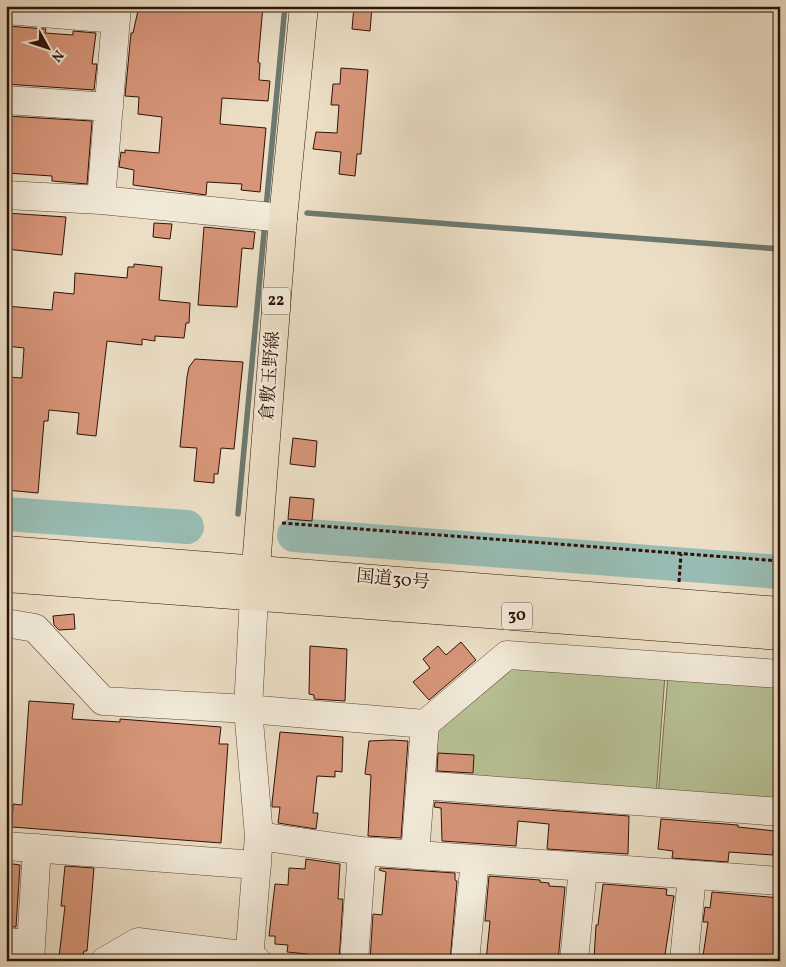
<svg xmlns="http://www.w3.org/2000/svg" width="786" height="967" font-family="Vollkorn,'Noto Serif JP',serif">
  <rect width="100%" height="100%" fill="#ebdec5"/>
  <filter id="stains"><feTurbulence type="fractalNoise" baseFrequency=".004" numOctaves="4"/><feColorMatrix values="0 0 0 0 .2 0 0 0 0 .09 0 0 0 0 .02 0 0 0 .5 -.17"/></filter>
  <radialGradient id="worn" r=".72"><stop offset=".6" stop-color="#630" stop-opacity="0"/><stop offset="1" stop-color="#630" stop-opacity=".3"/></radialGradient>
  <path fill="#b7c195" stroke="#736a4e" d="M 506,667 L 665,675 L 656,796 L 427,780 L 433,732 Z
    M 668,675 L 780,685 L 780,807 L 658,797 Z
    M 135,952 L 225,961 L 122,961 Z"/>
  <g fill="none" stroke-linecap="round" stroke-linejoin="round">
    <path stroke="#6e786e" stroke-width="5.5" d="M 266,208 L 285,6
      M 307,213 L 780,249
      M 238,514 L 265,222"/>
    <path stroke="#98bcb3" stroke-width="34" d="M 6,514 L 187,527
      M 294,535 L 780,572"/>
  </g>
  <path fill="#d79579" stroke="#2f1206" d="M 139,6 L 263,6 L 258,62 L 260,63 L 259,80 L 270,81 L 268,101 L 222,98 L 220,124 L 266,128 L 260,192 L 241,190 L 242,184 L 207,182 L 206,195 L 133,185 L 134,170 L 119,167 L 121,152 L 125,153 L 125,150 L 159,153 L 162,117 L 138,114 L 139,97 L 125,96 L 131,33 L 133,33 Z
    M 354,6 L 372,7 L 370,31 L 352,29 Z
    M 6,26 L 46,29 L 45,33 L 73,35 L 73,31 L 96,33 L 92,64 L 97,64 L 94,90 L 6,84 Z
    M 341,68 L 368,70 L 361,154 L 357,154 L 355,176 L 339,174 L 341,152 L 313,149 L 316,132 L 337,133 L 339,105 L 331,105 L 333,84 L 340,84 Z
    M 6,116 L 92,121 L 87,184 L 52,181 L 52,176 L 6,173 Z
    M 6,213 L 66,217 L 62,255 L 6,249 Z
    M 154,223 L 172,224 L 170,239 L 153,237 Z
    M 204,227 L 255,232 L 253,249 L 242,248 L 237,307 L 198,305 Z
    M 134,264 L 162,267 L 159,300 L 190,303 L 189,323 L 186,323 L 184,338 L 155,336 L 155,341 L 142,339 L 142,345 L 107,341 L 96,436 L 77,434 L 79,413 L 49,410 L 48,421 L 44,421 L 38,493 L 6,490 L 6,377 L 22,378 L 24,348 L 6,346 L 6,306 L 52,310 L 54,292 L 74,294 L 75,273 L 127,278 L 128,267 L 134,267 Z
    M 195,359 L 243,362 L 234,449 L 221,448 L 218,474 L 214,474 L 214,483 L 194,481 L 197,448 L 180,447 L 187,377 L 189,367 Z
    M 293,438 L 317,441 L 315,467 L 290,464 Z
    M 290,497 L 314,499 L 312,521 L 288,519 Z
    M 74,614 L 75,629 L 59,630 L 54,625 L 53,616 Z
    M 461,642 L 476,660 L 429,700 L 413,682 L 430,668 L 423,659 L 438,646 L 446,655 Z
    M 310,646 L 347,649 L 345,701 L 314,699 L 314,695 L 309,694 Z
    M 29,701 L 74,704 L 72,719 L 120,722 L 120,719 L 221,727 L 219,744 L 228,744 L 221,843 L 12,827 L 13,804 L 22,805 Z
    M 280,732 L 343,737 L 342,772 L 335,771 L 335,777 L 317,776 L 313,813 L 318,813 L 316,829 L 278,823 L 280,807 L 272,807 L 272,803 Z
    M 392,740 L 408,741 L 401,838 L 368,836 L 371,775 L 365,774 L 369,741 Z
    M 438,753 L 474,755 L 473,773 L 437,771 Z
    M 435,802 L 629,816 L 628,854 L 547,849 L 549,824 L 518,821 L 516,846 L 442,841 L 441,808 L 434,807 Z
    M 661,819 L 738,825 L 738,827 L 775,831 L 775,834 L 780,834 L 780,851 L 773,851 L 773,855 L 729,852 L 728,862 L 672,858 L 673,851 L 658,849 Z
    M 306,859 L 340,864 L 338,899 L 343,899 L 339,961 L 306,961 L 307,954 L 287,952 L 288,945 L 275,944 L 275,936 L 269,936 L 275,884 L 288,885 L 289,868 L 305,869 Z
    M 6,863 L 20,865 L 16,927 L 6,927 Z
    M 65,866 L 94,868 L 87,951 L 84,951 L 82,960 L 59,957 L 65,906 L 61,906 Z
    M 380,868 L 455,873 L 455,880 L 457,881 L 450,961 L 370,961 L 373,914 L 382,915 L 386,872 L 379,870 Z
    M 489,876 L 540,880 L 540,882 L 549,883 L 549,886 L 565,887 L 558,961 L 486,961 L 490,921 L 485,921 Z
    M 603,884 L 667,889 L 666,895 L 674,896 L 664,961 L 594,959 L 596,925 L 598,925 Z
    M 712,892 L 780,898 L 777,961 L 743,961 L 703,956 L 708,922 L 703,922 L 705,907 L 710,908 Z"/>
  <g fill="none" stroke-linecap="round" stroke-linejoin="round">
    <defs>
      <path id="minor" d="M 6,10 L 116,19
        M 6,100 L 109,107
        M 6,195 L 101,200 L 283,218
        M 101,200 L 117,6
        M 6,623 L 35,628 L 103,701 L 248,709 L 425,724 L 507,655 L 780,674
        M 421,785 L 780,812
        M 259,836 L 362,851 L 780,881
        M 6,846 L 257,865
        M 415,855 L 425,724
        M 6,942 L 31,944
        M 30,961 L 37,848
        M 105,961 L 138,942 L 250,956 L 257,961
        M 249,961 L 259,836 L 248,709 L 254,597
        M 354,961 L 362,851
        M 465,961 L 475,860
        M 574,961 L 583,868
        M 684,961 L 692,875"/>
      <path id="major" d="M 254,593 L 283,218 L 304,6"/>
      <path id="highway" d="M 6,550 L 780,611
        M 6,578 L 780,636"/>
    </defs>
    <use href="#minor" stroke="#5e4536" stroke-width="29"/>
    <use href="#major" stroke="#2f1206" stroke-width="29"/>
    <use href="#highway" stroke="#2f1206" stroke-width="29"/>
    <path stroke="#2f1206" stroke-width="3" stroke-dasharray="4 2.5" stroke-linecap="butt" d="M 282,523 L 780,561
      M 679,582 L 681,554"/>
    <use href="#minor" stroke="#f2ead9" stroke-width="28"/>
    <use href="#major" stroke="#ebdec5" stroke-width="28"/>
    <use href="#highway" stroke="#ebdec5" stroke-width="28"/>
  </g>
  <g text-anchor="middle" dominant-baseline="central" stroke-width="5" stroke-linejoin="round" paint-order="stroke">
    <g fill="#f2ead9" stroke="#6a5345" stroke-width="1">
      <rect x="262" y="287.5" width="28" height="27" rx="4"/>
      <rect x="502" y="602.5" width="30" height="27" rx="4"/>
    </g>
    <g font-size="16" font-weight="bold" fill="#2f1206">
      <text x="276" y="301">22</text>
      <text x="517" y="616">30</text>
    </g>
    <g font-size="18" fill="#2f1206" stroke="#f2ead9">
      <text transform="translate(271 376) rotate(-86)">倉敷玉野線</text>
      <text transform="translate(393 580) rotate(5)">国道30号</text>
    </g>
  </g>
  <rect width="786" height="967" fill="none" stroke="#ebdec5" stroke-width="25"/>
  <rect x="8" y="8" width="771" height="952" fill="none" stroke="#2f1206" stroke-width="2.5"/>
  <rect x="12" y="12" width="761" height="942" fill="none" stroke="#2f1206"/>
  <g transform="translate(48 48) rotate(130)" stroke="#f2ead9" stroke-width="4" paint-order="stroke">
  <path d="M0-4L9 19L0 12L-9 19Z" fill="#2f1206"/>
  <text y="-8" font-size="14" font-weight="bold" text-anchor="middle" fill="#2f1206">N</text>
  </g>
  <rect width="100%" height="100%" filter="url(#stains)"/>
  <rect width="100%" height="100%" fill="url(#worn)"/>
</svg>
